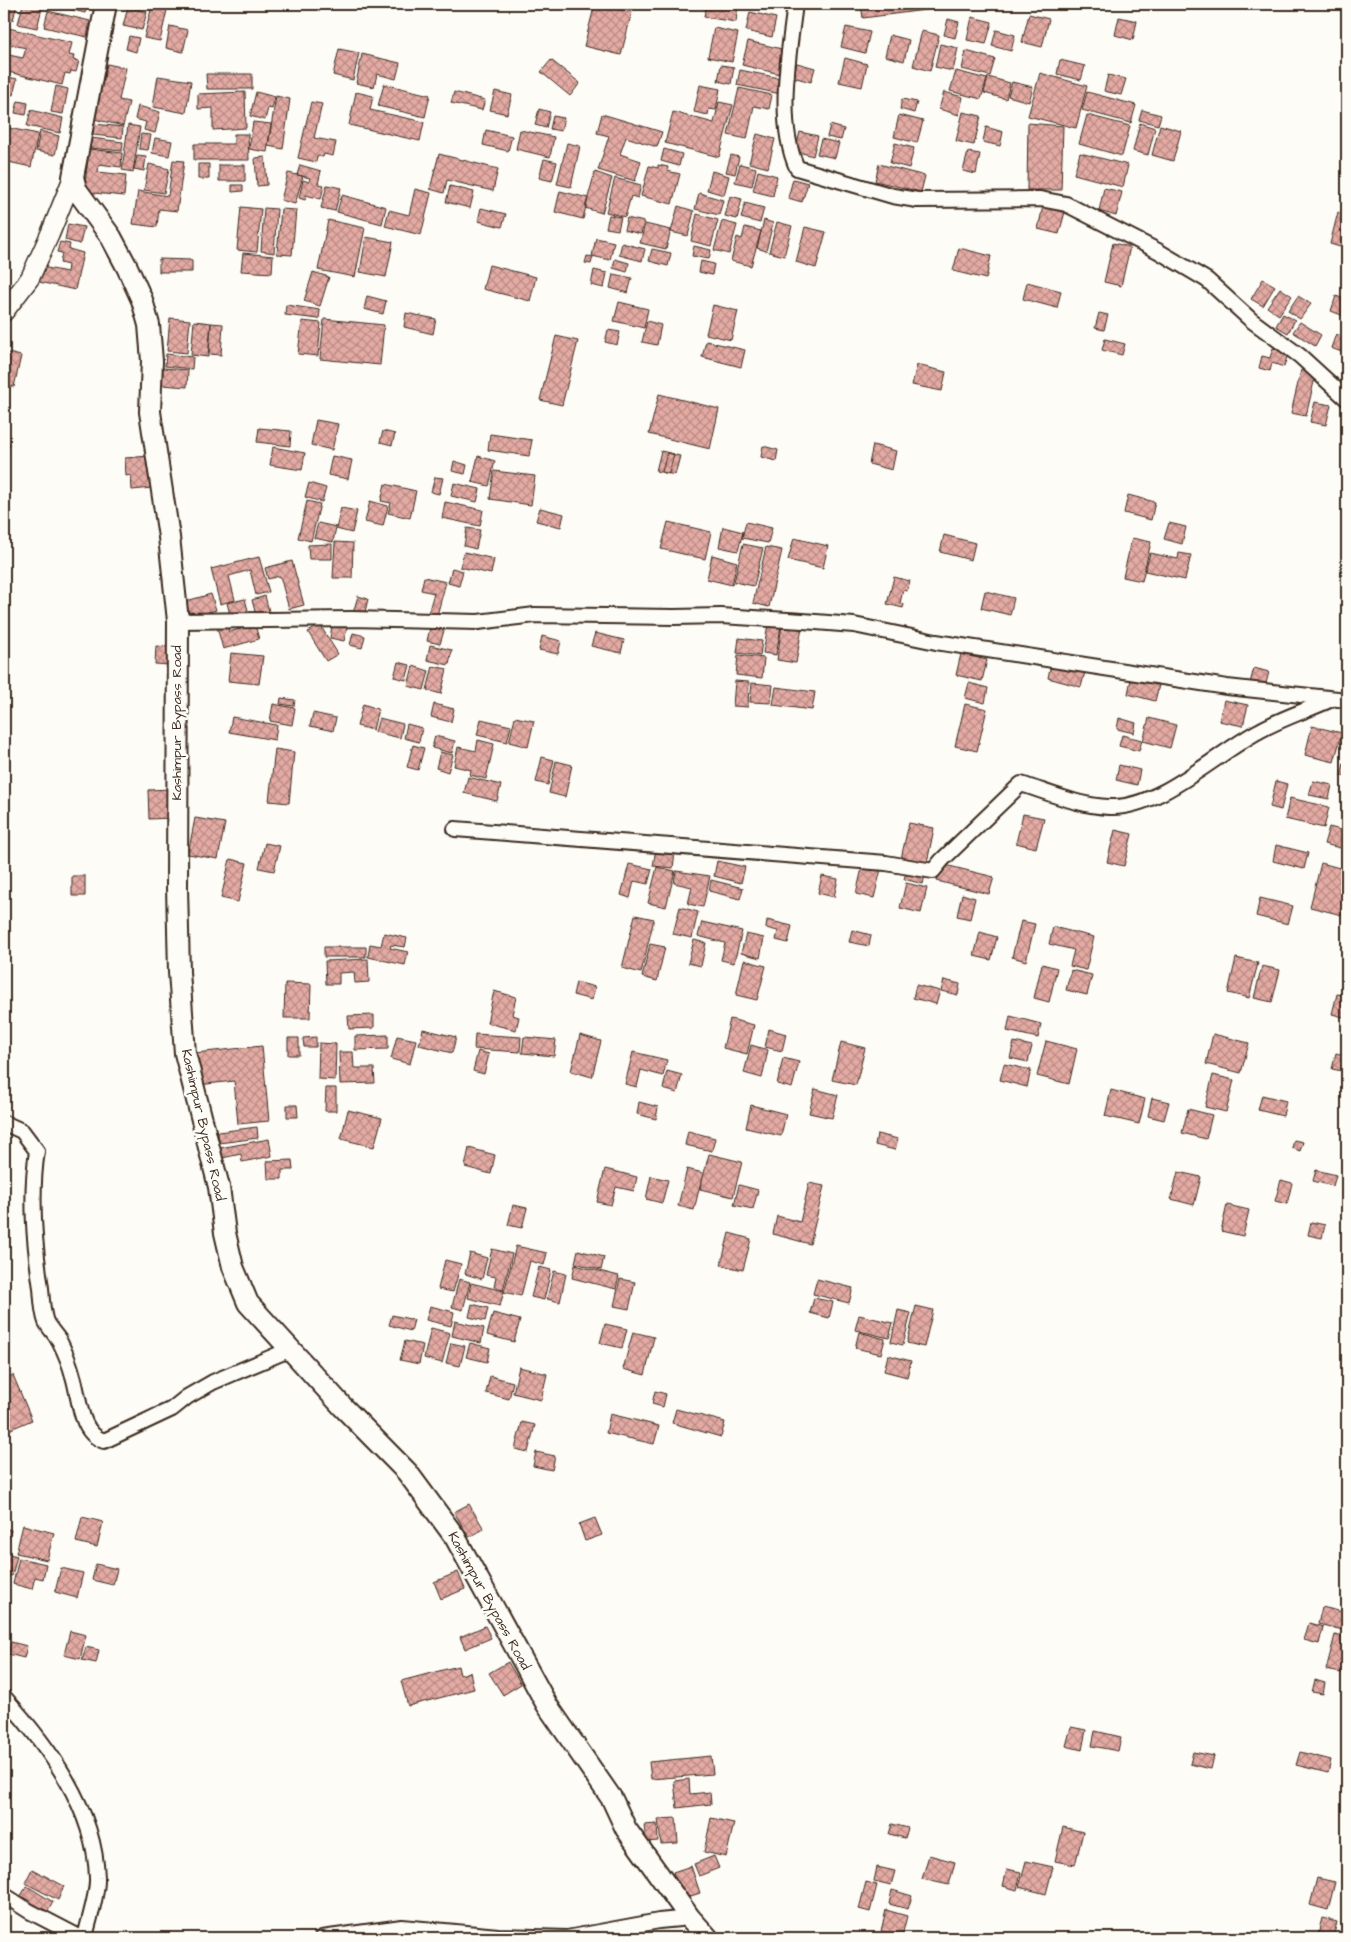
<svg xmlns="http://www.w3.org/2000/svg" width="1351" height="1942" font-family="'Architects Daughter',sans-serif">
  <defs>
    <pattern id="building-cross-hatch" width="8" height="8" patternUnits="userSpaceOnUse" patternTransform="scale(1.25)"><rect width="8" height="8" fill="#e4aaa4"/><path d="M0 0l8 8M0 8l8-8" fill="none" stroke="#ba8b85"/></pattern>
  </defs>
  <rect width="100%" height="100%" fill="#fdfcf7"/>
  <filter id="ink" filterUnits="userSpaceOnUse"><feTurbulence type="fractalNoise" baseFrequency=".02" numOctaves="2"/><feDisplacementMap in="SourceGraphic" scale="10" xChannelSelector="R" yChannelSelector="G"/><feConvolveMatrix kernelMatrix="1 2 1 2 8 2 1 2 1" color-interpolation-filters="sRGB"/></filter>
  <g filter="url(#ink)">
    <path fill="url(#building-cross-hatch)" stroke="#3b2a1e" d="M 4,4 L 17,4 L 13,20 L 4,18 Z
      M 23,4 L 43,4 L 37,28 L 18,24 Z
      M 58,4 L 88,4 L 85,13 L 58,6 Z
      M 595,4 L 632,12 L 621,55 L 584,46 Z
      M 706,4 L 738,4 L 736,22 L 704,17 Z
      M 861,4 L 949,4 L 949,7 L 863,18 Z
      M 1021,4 L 1040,4 L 1039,8 Z
      M 152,6 L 167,10 L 160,41 L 144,38 Z
      M 128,7 L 147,12 L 142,30 L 123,26 Z
      M 48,11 L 90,21 L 87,37 L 44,27 Z
      M 750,12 L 776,18 L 772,37 L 746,31 Z
      M 1029,14 L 1049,19 L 1042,47 L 1022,42 Z
      M 972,17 L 992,22 L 986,44 L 967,40 Z
      M 1119,17 L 1137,21 L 1133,40 L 1115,35 Z
      M 948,19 L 959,22 L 955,38 L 944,35 Z
      M 170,26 L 188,30 L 183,52 L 166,48 Z
      M 4,27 L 72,43 L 69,55 L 74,56 L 73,60 L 79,61 L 76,72 L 71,71 L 70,74 L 65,73 L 62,85 L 4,71 L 4,54 L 23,58 L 26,48 L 4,43 Z
      M 846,27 L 870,32 L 865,53 L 841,47 Z
      M 714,28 L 738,33 L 732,62 L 708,57 Z
      M 996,30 L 1015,35 L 1011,51 L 992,46 Z
      M 922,31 L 939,35 L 930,71 L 913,66 Z
      M 890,35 L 909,40 L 904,61 L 885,56 Z
      M 129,36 L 139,38 L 136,52 L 126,49 Z
      M 748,41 L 786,50 L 780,74 L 742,65 Z
      M 940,44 L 958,48 L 953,71 L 935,67 Z
      M 339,49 L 359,53 L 353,80 L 333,75 Z
      M 966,51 L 995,59 L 990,76 L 962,69 Z
      M 362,54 L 400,63 L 396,79 L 377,74 L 374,87 L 356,83 Z
      M 845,58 L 867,64 L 862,87 L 839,82 Z
      M 551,60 L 580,83 L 570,96 L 541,72 Z
      M 1060,60 L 1085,66 L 1081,80 L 1057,74 Z
      M 797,63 L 815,68 L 811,82 L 793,77 Z
      M 107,64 L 126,68 L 119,100 L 129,102 L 123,126 L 94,119 Z
      M 721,65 L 734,67 L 731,84 L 718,81 Z
      M 740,70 L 784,79 L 781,94 L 737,85 Z
      M 956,71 L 987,79 L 981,99 L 950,91 Z
      M 1040,73 L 1087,86 L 1076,128 L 1028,116 Z
      M 206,74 L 252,74 L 252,89 L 207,89 Z
      M 1108,75 L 1126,79 L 1121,95 L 1104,91 Z
      M 4,76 L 17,79 L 13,95 L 4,93 Z
      M 158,76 L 191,81 L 186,113 L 153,107 Z
      M 988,77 L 1010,83 L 1006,99 L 984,93 Z
      M 1012,82 L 1033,87 L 1029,102 L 1008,96 Z
      M 384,84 L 430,95 L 425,117 L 378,106 Z
      M 700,85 L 720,89 L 716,110 L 709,109 L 708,115 L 694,112 Z
      M 56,86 L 68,89 L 63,114 L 51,112 Z
      M 739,88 L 772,95 L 769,109 L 754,106 L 747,139 L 728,135 Z
      M 495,91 L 512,95 L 507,114 L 490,110 Z
      M 245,92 L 246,128 L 213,130 L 213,108 L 198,109 L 198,94 Z
      M 256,92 L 275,97 L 272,109 L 268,108 L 265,120 L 250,116 Z
      M 356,92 L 373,96 L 370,110 L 424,122 L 420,141 L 349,125 Z
      M 454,92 L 485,100 L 482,110 L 451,103 Z
      M 944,92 L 963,97 L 959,115 L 939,109 Z
      M 1087,92 L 1136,105 L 1131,123 L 1082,110 Z
      M 276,96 L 290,99 L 283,149 L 268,146 Z
      M 902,99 L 917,102 L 914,113 L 900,109 Z
      M 18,101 L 28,103 L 26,115 L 15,113 Z
      M 311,102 L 322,104 L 314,138 L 336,142 L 333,156 L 324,154 L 323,157 L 317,156 L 316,162 L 298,158 Z
      M 719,102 L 733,105 L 719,157 L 665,143 L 673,112 L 714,123 Z
      M 138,106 L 160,112 L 155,133 L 144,130 L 146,122 L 135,119 Z
      M 539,109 L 550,112 L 546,128 L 535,125 Z
      M 31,110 L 63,118 L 60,133 L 27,126 Z
      M 1142,110 L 1161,115 L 1158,125 L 1139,120 Z
      M 963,112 L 981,116 L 974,145 L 956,141 Z
      M 602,114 L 662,132 L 657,147 L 626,137 L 620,154 L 641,161 L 635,181 L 598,170 L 609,136 L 597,133 Z
      M 899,115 L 923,121 L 917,143 L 894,137 Z
      M 1087,115 L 1130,126 L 1122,156 L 1079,144 Z
      M 553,116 L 564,118 L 561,131 L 550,129 Z
      M 253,122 L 271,124 L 267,152 L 249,149 Z
      M 1028,123 L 1063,126 L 1061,190 L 1027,190 Z
      M 1140,123 L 1155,128 L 1148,155 L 1133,151 Z
      M 94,124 L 123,127 L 122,138 L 93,135 Z
      M 128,125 L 140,127 L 133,172 L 122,170 Z
      M 830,125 L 844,129 L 841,140 L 827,137 Z
      M 1160,125 L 1181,131 L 1173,161 L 1152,155 Z
      M 4,127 L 38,134 L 31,167 L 4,161 L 7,144 L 4,143 Z
      M 986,127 L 1003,132 L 1000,146 L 983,142 Z
      M 486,130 L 512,136 L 508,151 L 483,145 Z
      M 520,130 L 554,137 L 550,157 L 516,149 Z
      M 40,131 L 59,136 L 55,155 L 36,151 Z
      M 800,132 L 818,136 L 813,156 L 795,151 Z
      M 141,134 L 151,135 L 148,150 L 139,149 Z
      M 234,134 L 248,134 L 249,160 L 194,160 L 194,144 L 234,144 Z
      M 757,134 L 775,139 L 768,168 L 749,163 Z
      M 91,138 L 123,142 L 122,151 L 90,148 Z
      M 155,138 L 172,141 L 169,156 L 152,153 Z
      M 821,139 L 839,143 L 835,158 L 817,154 Z
      M 567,143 L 580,146 L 571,187 L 557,184 Z
      M 895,143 L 914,148 L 909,168 L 890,163 Z
      M 89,149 L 122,153 L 121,167 L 99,164 L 98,172 L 126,175 L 124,196 L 84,192 Z
      M 664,149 L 682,154 L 679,166 L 661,161 Z
      M 968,152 L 980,154 L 976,174 L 963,171 Z
      M 1080,153 L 1128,165 L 1123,187 L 1074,174 Z
      M 439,154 L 498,169 L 493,191 L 447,180 L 444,193 L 430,189 Z
      M 731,155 L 739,157 L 735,174 L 726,172 Z
      M 137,156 L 146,157 L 144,171 L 134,169 Z
      M 265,157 L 267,185 L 257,186 L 255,158 Z
      M 544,159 L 557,162 L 552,181 L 539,178 Z
      M 173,160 L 184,161 L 177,211 L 159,209 L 157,227 L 133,224 L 138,191 L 168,196 Z
      M 149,164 L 169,169 L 164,193 L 144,190 Z
      M 198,164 L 209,164 L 209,179 L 198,179 Z
      M 740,164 L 756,168 L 752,186 L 735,182 Z
      M 879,164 L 925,176 L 921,192 L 875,181 Z
      M 219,165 L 245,165 L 245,181 L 219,181 Z
      M 300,165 L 321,171 L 318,184 L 324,185 L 321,199 L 306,195 L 305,200 L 299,198 L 303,180 L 309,182 L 310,178 L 297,175 Z
      M 658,165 L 668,167 L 667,171 L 680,174 L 672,204 L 641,196 L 649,166 L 658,168 Z
      M 712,171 L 729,176 L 724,195 L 707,190 Z
      M 758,171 L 777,176 L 773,196 L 753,191 Z
      M 595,172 L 612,178 L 602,213 L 585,208 Z
      M 288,173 L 303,176 L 295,204 L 281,200 Z
      M 615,178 L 641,185 L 638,198 L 631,196 L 625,217 L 606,212 Z
      M 793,179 L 808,183 L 802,202 L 788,198 Z
      M 232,185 L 243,185 L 243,191 L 232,192 Z
      M 327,185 L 341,188 L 335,211 L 321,208 Z
      M 450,186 L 474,192 L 470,208 L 446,202 Z
      M 1104,188 L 1122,192 L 1116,216 L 1099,211 Z
      M 415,189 L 431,193 L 421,235 L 385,226 L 389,210 L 409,215 Z
      M 560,191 L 588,198 L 583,219 L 555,212 Z
      M 699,193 L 723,200 L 719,215 L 695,209 Z
      M 342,195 L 386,207 L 382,224 L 337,212 Z
      M 730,196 L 742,199 L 737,219 L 725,216 Z
      M 745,203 L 764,208 L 760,223 L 741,218 Z
      M 678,206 L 694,211 L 688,236 L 671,232 Z
      M 1043,206 L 1065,212 L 1059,234 L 1038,229 Z
      M 241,207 L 261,209 L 257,252 L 237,250 Z
      M 264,208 L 277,209 L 274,253 L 261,251 Z
      M 481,208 L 506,214 L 502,227 L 478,221 Z
      M 281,209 L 296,210 L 292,255 L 277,254 Z
      M 1338,212 L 1347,215 L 1347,249 L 1330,244 Z
      M 697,214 L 718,220 L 711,246 L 691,241 Z
      M 609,215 L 621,217 L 618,230 L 606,228 Z
      M 627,218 L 644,222 L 641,234 L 624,230 Z
      M 328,220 L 365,228 L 355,277 L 318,270 Z
      M 764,220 L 773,223 L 766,251 L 757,248 Z
      M 722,221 L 737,225 L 729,254 L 714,250 Z
      M 777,222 L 792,226 L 784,256 L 769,252 Z
      M 68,224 L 84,227 L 80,244 L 65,240 Z
      M 645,224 L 671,230 L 666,249 L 640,243 Z
      M 745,227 L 761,231 L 751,266 L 731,261 L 737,237 L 742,239 Z
      M 805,227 L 826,232 L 816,268 L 796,262 Z
      M 366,237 L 393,242 L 386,277 L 360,272 Z
      M 4,238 L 8,238 L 4,258 Z
      M 596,238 L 614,242 L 610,260 L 592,256 Z
      M 60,242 L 70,244 L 69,249 L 83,253 L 75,290 L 39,282 L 42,267 L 67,272 L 68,265 L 60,263 L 62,253 L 57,252 Z
      M 622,243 L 645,249 L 642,261 L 619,255 Z
      M 1113,243 L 1130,247 L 1121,286 L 1104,282 Z
      M 694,246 L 711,250 L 709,259 L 692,256 Z
      M 959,248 L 991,256 L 986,279 L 953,271 Z
      M 652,249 L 671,253 L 668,266 L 649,261 Z
      M 243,253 L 273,256 L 272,273 L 241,271 Z
      M 587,256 L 593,257 L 591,264 L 585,263 Z
      M 159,259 L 192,260 L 192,272 L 159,272 Z
      M 615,259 L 629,263 L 627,272 L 613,268 Z
      M 701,261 L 714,264 L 712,275 L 699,272 Z
      M 489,265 L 536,277 L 530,301 L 483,289 Z
      M 594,270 L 607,273 L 604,288 L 591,285 Z
      M 313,272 L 329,277 L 320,306 L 304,301 Z
      M 613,274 L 632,278 L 628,293 L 610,288 Z
      M 1263,279 L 1275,286 L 1263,306 L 1251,299 Z
      M 1027,282 L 1061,291 L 1057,308 L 1023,299 Z
      M 1280,288 L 1292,296 L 1279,315 L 1267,307 Z
      M 367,296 L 386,301 L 383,314 L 364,309 Z
      M 1298,296 L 1311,304 L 1300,319 L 1288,311 Z
      M 1336,296 L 1347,300 L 1347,307 L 1344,316 L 1331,311 Z
      M 619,302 L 648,309 L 644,328 L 614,321 Z
      M 286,305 L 320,310 L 319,319 L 285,315 Z
      M 713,305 L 738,311 L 731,340 L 706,334 Z
      M 406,313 L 436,319 L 433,334 L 404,327 Z
      M 1099,313 L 1108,315 L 1104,330 L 1095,328 Z
      M 1283,314 L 1295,320 L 1288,333 L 1276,326 Z
      M 170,318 L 190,320 L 187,353 L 167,351 Z
      M 324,319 L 384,325 L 380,365 L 320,359 Z
      M 194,321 L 211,323 L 208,357 L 191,355 Z
      M 302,321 L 321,323 L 318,356 L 298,354 Z
      M 647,321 L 661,325 L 657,345 L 642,342 Z
      M 1300,322 L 1321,335 L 1315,346 L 1293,332 Z
      M 211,323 L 223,324 L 221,355 L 209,354 Z
      M 608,330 L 620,332 L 617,345 L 605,342 Z
      M 1336,334 L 1347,338 L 1347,354 L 1331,348 Z
      M 556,336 L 578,341 L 562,405 L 540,400 Z
      M 1105,339 L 1125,344 L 1122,355 L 1102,350 Z
      M 706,341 L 745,350 L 741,367 L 702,357 Z
      M 1273,348 L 1288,353 L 1284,367 L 1272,363 L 1270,371 L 1259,368 L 1262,356 L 1270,358 Z
      M 4,352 L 21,356 L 14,387 L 4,384 L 4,371 L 9,372 L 10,369 L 4,367 Z
      M 166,354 L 193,357 L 192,369 L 165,366 Z
      M 917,365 L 946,372 L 942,391 L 912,385 Z
      M 163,368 L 188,370 L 187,387 L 162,385 Z
      M 1301,370 L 1316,373 L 1306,416 L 1291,413 Z
      M 659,394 L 719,409 L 710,449 L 649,434 Z
      M 1315,402 L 1331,405 L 1326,425 L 1310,422 Z
      M 316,420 L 338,424 L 332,450 L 311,445 Z
      M 259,428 L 291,431 L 290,446 L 257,442 Z
      M 383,431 L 395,434 L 392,445 L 380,442 Z
      M 490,434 L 532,440 L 529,456 L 488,450 Z
      M 4,442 L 10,444 L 4,457 Z
      M 873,445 L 896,451 L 892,470 L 869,464 Z
      M 763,446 L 778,450 L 776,461 L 761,457 Z
      M 273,447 L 305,453 L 302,470 L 270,465 Z
      M 661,451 L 674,454 L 669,474 L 656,471 Z
      M 667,453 L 680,456 L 675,475 L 662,472 Z
      M 149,456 L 152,488 L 132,490 L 131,475 L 126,476 L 125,458 Z
      M 332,456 L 352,460 L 348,479 L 328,475 Z
      M 478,456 L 495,461 L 489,486 L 472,482 Z
      M 454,461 L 467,465 L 465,474 L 452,471 Z
      M 494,471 L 535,476 L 531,505 L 490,499 Z
      M 435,477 L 443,478 L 439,494 L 431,492 Z
      M 309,483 L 326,488 L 322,502 L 305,497 Z
      M 454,483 L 480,489 L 477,502 L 451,496 Z
      M 385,484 L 416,491 L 410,518 L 388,513 L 391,503 L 381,501 Z
      M 1128,495 L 1155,502 L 1151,520 L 1124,513 Z
      M 307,501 L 320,504 L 311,541 L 298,538 Z
      M 370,501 L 388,506 L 383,526 L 365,522 Z
      M 445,502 L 483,510 L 480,526 L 442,518 Z
      M 341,508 L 357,511 L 352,533 L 336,529 Z
      M 540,508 L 564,514 L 561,527 L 536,521 Z
      M 668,522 L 711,532 L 705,559 L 661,549 Z
      M 746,522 L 772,528 L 768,543 L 742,538 Z
      M 318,523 L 336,527 L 333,542 L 314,538 Z
      M 1169,523 L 1186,527 L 1182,544 L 1164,539 Z
      M 723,527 L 743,532 L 738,551 L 719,547 Z
      M 467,528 L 480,530 L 476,549 L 464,546 Z
      M 944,535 L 975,543 L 971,560 L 940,552 Z
      M 794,538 L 828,546 L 823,568 L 788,560 Z
      M 1132,538 L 1151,542 L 1142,581 L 1123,577 Z
      M 335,542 L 353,543 L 352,578 L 333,578 Z
      M 332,544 L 332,559 L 309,559 L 308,545 Z
      M 743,544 L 763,548 L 754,586 L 734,582 Z
      M 766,547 L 782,550 L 769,607 L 753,603 Z
      M 464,552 L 494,559 L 491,574 L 460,567 Z
      M 1150,553 L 1178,559 L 1179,553 L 1191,555 L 1185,580 L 1145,571 Z
      M 712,555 L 737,562 L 732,585 L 707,579 Z
      M 259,557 L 269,592 L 256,595 L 250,570 L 229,576 L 235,600 L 220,604 L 211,569 Z
      M 292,561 L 304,605 L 289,609 L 280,576 L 268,579 L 265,568 Z
      M 452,568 L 463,571 L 459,586 L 448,583 Z
      M 424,577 L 446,582 L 436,619 L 427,617 L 434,593 L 421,590 Z
      M 894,577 L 910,581 L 907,591 L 903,590 L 900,603 L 904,604 L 903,608 L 887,604 Z
      M 985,591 L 1014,598 L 1010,615 L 981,608 Z
      M 211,594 L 216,610 L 187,618 L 183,602 Z
      M 265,596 L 270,615 L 257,619 L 252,600 Z
      M 358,596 L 368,599 L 364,616 L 353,613 Z
      M 245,599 L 249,614 L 231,618 L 227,603 Z
      M 333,620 L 348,623 L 344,641 L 330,638 Z
      M 431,623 L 445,627 L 440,644 L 427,641 Z
      M 227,624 L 229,632 L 255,625 L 259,639 L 223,649 L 217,627 Z
      M 768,624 L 781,627 L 776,655 L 763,653 Z
      M 782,624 L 802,627 L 796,663 L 777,660 Z
      M 320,625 L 338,654 L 326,661 L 308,632 Z
      M 353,633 L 365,636 L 362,648 L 350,645 Z
      M 595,633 L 624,640 L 621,653 L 591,646 Z
      M 542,636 L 561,641 L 558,654 L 539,650 Z
      M 739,638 L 762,641 L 760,656 L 737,653 Z
      M 430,645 L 452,650 L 449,665 L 427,660 Z
      M 156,646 L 171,647 L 169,665 L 155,664 Z
      M 231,653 L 263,656 L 259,684 L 228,681 Z
      M 961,654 L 987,660 L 982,681 L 956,675 Z
      M 738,655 L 764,658 L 762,678 L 736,675 Z
      M 398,662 L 410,665 L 406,680 L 394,677 Z
      M 1051,664 L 1085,672 L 1081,687 L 1048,678 Z
      M 413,666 L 429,671 L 424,690 L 408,686 Z
      M 433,666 L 447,669 L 441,694 L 427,690 Z
      M 1254,668 L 1269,672 L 1265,687 L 1250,683 Z
      M 1131,679 L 1159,685 L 1155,701 L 1128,694 Z
      M 735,681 L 749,682 L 748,707 L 733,706 Z
      M 752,683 L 773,685 L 771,703 L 750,702 Z
      M 969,683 L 988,688 L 985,703 L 965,698 Z
      M 776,687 L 815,692 L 812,710 L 773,705 Z
      M 281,698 L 295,700 L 294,706 L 280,704 Z
      M 1224,700 L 1248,705 L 1243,726 L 1219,721 Z
      M 273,704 L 295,708 L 292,725 L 270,721 Z
      M 363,704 L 378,709 L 373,730 L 357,726 Z
      M 434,704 L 454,709 L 451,722 L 431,717 Z
      M 965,704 L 987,709 L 977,751 L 955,746 Z
      M 313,713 L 336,718 L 333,731 L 310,726 Z
      M 232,717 L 277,725 L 275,740 L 229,732 Z
      M 515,717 L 534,721 L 528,747 L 509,742 Z
      M 379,718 L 403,724 L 400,738 L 375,732 Z
      M 1119,718 L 1136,723 L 1134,733 L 1117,729 Z
      M 1149,718 L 1176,725 L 1170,748 L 1143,741 Z
      M 481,719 L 511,726 L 507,742 L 477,735 Z
      M 407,724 L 422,728 L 419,742 L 404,738 Z
      M 1312,726 L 1342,733 L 1334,762 L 1305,755 Z
      M 1122,735 L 1142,740 L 1139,751 L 1119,746 Z
      M 435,736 L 455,741 L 452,753 L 432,748 Z
      M 478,740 L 494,744 L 486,779 L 470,775 L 471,770 L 454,766 L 458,747 L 476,751 Z
      M 413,745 L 424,748 L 418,770 L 407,767 Z
      M 275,749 L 294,752 L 289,803 L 269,801 Z
      M 1347,751 L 1347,777 L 1341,776 Z
      M 440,752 L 453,755 L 448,772 L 436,768 Z
      M 542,757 L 554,760 L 548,785 L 536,782 Z
      M 556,761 L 572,765 L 565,797 L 549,793 Z
      M 1119,765 L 1140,770 L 1137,785 L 1116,780 Z
      M 468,777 L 501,785 L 497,801 L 464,793 Z
      M 1276,781 L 1287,784 L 1281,810 L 1270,807 Z
      M 1313,781 L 1332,785 L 1329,799 L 1309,795 Z
      M 172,789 L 172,818 L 149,819 L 148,790 Z
      M 1290,798 L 1329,807 L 1324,828 L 1285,819 Z
      M 1023,814 L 1044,818 L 1036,848 L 1016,843 Z
      M 195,818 L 225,823 L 218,859 L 188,854 Z
      M 909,823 L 934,828 L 926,868 L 900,863 Z
      M 1329,827 L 1345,831 L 1340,848 L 1324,844 Z
      M 1115,830 L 1132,834 L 1124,866 L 1107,862 Z
      M 265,843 L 280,846 L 274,871 L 259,868 Z
      M 1276,845 L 1308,853 L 1304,869 L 1273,861 Z
      M 656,849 L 675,852 L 673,868 L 653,866 Z
      M 230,859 L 247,863 L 238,902 L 221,898 Z
      M 717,861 L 745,867 L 741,883 L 714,876 Z
      M 1321,863 L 1347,870 L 1347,892 L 1342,915 L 1310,907 Z
      M 629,864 L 652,869 L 648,884 L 634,881 L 630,898 L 621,895 Z
      M 863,864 L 881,869 L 874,898 L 856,894 Z
      M 941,864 L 994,877 L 989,894 L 937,881 Z
      M 657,867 L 675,871 L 666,907 L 648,903 Z
      M 907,870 L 925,875 L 923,884 L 904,879 Z
      M 676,871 L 710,876 L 703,907 L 688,904 L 692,887 L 674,883 Z
      M 72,876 L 85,876 L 85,896 L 72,896 Z
      M 822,876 L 838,879 L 834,897 L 818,893 Z
      M 711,880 L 743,888 L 740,899 L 709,891 Z
      M 906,883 L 927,888 L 921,913 L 900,908 Z
      M 962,894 L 975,898 L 970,919 L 957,916 Z
      M 1260,898 L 1293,906 L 1288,924 L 1256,916 Z
      M 680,907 L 698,912 L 692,938 L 673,934 Z
      M 635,915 L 654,919 L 641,973 L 622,968 Z
      M 767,920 L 792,926 L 788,943 L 776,940 L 778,931 L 766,928 Z
      M 1021,921 L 1035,924 L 1026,961 L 1012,957 Z
      M 702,922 L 742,931 L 734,963 L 721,960 L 725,943 L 698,936 Z
      M 1053,927 L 1094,937 L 1086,970 L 1070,966 L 1074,950 L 1049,944 Z
      M 852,930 L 871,935 L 869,946 L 849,942 Z
      M 980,932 L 997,937 L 991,960 L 974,956 Z
      M 384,933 L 407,938 L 405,947 L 391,945 L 390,948 L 408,952 L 405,965 L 368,957 L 370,944 L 381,946 Z
      M 746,934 L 764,938 L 760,958 L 741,953 Z
      M 694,940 L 706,943 L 701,966 L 688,963 Z
      M 650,944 L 665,947 L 657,981 L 642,977 Z
      M 324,947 L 366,947 L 366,957 L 324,957 Z
      M 1236,958 L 1258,963 L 1249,998 L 1228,993 Z
      M 368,959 L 369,982 L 355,983 L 354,972 L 339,973 L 339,984 L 326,984 L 325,961 Z
      M 744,960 L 766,966 L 757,1000 L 736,995 Z
      M 1042,964 L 1057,968 L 1049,1002 L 1034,998 Z
      M 1262,966 L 1280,970 L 1272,1002 L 1254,998 Z
      M 1071,970 L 1092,975 L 1087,995 L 1066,990 Z
      M 944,980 L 960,984 L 958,995 L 941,991 Z
      M 576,982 L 595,987 L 592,1000 L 573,995 Z
      M 285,983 L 311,984 L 310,1018 L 284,1018 Z
      M 916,985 L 940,991 L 936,1004 L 913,998 Z
      M 494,991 L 516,997 L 512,1015 L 519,1017 L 516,1030 L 487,1023 Z
      M 1337,994 L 1347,996 L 1347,1018 L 1332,1014 Z
      M 374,1015 L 374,1028 L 349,1029 L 348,1016 Z
      M 1010,1016 L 1041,1024 L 1038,1038 L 1007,1031 Z
      M 730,1019 L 754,1025 L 747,1054 L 723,1048 Z
      M 423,1029 L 456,1037 L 452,1053 L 419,1045 Z
      M 769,1029 L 786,1034 L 782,1051 L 765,1047 Z
      M 475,1034 L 521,1037 L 520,1052 L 474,1049 Z
      M 1213,1034 L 1249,1043 L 1241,1073 L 1206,1064 Z
      M 388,1035 L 388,1049 L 355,1050 L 355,1036 Z
      M 580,1035 L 601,1041 L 592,1077 L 571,1071 Z
      M 397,1036 L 416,1040 L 410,1064 L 391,1059 Z
      M 316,1037 L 316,1047 L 304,1047 L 303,1038 Z
      M 524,1037 L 556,1040 L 554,1056 L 522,1053 Z
      M 288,1038 L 299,1038 L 299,1055 L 288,1055 Z
      M 1046,1041 L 1077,1049 L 1069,1084 L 1037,1076 Z
      M 841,1042 L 865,1048 L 856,1085 L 832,1080 Z
      M 1014,1042 L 1032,1046 L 1028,1062 L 1010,1058 Z
      M 319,1043 L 336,1044 L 335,1080 L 318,1079 Z
      M 751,1045 L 768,1050 L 762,1078 L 744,1073 Z
      M 262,1046 L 269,1121 L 238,1124 L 234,1081 L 198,1085 L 195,1053 Z
      M 478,1051 L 489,1054 L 484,1074 L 473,1071 Z
      M 339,1052 L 353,1052 L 354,1068 L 374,1068 L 375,1083 L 340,1084 Z
      M 633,1052 L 667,1060 L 663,1076 L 641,1070 L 637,1087 L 625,1084 Z
      M 1336,1053 L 1347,1056 L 1347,1072 L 1332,1069 Z
      M 783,1058 L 799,1062 L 792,1088 L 777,1084 Z
      M 1004,1064 L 1031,1070 L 1027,1087 L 1000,1080 Z
      M 667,1071 L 682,1075 L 677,1093 L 663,1089 Z
      M 1213,1075 L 1234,1080 L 1226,1112 L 1205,1107 Z
      M 326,1088 L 336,1088 L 336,1111 L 325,1111 Z
      M 815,1089 L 838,1095 L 832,1118 L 809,1113 Z
      M 1111,1090 L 1145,1099 L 1139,1124 L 1105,1116 Z
      M 1262,1095 L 1286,1101 L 1283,1116 L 1258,1110 Z
      M 1152,1098 L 1169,1102 L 1164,1120 L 1148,1116 Z
      M 639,1102 L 658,1107 L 656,1119 L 637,1114 Z
      M 287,1105 L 297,1105 L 298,1117 L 287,1117 Z
      M 751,1105 L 786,1114 L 781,1136 L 746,1128 Z
      M 1188,1109 L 1212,1115 L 1206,1139 L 1182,1133 Z
      M 348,1110 L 382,1118 L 374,1147 L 341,1139 Z
      M 257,1127 L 258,1138 L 219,1143 L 218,1132 Z
      M 688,1131 L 715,1138 L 712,1151 L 685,1145 Z
      M 877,1134 L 898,1139 L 895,1150 L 875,1145 Z
      M 269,1139 L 272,1156 L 242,1162 L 241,1154 L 222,1158 L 220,1148 Z
      M 1294,1140 L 1303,1142 L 1300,1151 L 1292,1148 Z
      M 469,1148 L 495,1155 L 491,1174 L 465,1167 Z
      M 709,1154 L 742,1162 L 733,1197 L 700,1189 Z
      M 292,1160 L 293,1170 L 282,1170 L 282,1179 L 268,1179 L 267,1161 Z
      M 605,1169 L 637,1177 L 634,1191 L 616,1187 L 611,1205 L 597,1202 Z
      M 687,1169 L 703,1173 L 694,1210 L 678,1206 Z
      M 1316,1170 L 1336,1175 L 1333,1186 L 1313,1181 Z
      M 1178,1172 L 1201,1177 L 1194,1205 L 1171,1199 Z
      M 651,1176 L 668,1180 L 662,1203 L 646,1199 Z
      M 1281,1180 L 1292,1183 L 1287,1204 L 1275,1201 Z
      M 809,1183 L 824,1186 L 810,1244 L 773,1234 L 777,1216 L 800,1222 Z
      M 739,1185 L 758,1190 L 753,1209 L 734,1205 Z
      M 513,1205 L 527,1208 L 522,1228 L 508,1225 Z
      M 1227,1205 L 1249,1210 L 1243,1236 L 1221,1231 Z
      M 1311,1222 L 1325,1225 L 1322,1238 L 1308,1235 Z
      M 729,1233 L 751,1239 L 743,1270 L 721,1265 Z
      M 516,1246 L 547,1253 L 544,1265 L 530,1261 L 521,1296 L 504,1292 Z
      M 492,1249 L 512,1254 L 503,1290 L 494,1287 L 496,1277 L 486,1275 Z
      M 578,1250 L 604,1257 L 601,1270 L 575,1263 Z
      M 470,1253 L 487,1258 L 482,1279 L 465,1274 Z
      M 445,1260 L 461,1264 L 453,1292 L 438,1289 Z
      M 575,1265 L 619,1276 L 616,1289 L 572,1278 Z
      M 539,1267 L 551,1270 L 544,1300 L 531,1297 Z
      M 554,1271 L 566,1274 L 560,1302 L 547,1299 Z
      M 459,1279 L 470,1282 L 463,1310 L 452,1307 Z
      M 620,1279 L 635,1282 L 629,1309 L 614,1306 Z
      M 817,1279 L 853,1288 L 849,1303 L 813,1294 Z
      M 471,1283 L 504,1291 L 500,1306 L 468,1298 Z
      M 814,1298 L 833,1302 L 829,1318 L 810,1313 Z
      M 472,1304 L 488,1308 L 485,1321 L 469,1317 Z
      M 430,1306 L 454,1312 L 451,1326 L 426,1320 Z
      M 916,1306 L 933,1310 L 924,1347 L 907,1343 Z
      M 898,1310 L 911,1313 L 903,1345 L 891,1342 Z
      M 493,1313 L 520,1320 L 514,1342 L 487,1335 Z
      M 392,1315 L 414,1320 L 411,1331 L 389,1325 Z
      M 859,1315 L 893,1323 L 889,1338 L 855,1330 Z
      M 455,1321 L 484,1328 L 481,1343 L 452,1336 Z
      M 605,1324 L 627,1329 L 622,1348 L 600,1343 Z
      M 431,1328 L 450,1333 L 442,1363 L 424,1358 Z
      M 633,1332 L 654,1337 L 645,1375 L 623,1369 Z
      M 859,1332 L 885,1339 L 881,1354 L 855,1348 Z
      M 405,1341 L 423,1345 L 419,1364 L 400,1360 Z
      M 451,1343 L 465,1346 L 460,1366 L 446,1363 Z
      M 470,1343 L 490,1348 L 487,1362 L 466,1357 Z
      M 888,1355 L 911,1361 L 907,1377 L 884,1371 Z
      M 519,1367 L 547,1374 L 541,1400 L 513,1393 Z
      M 13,1375 L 32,1420 L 4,1432 L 4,1379 Z
      M 490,1376 L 513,1382 L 509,1399 L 486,1393 Z
      M 655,1391 L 666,1394 L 663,1407 L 652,1404 Z
      M 676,1409 L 725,1422 L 721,1437 L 672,1423 Z
      M 610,1414 L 659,1426 L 654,1444 L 606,1433 Z
      M 522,1422 L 535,1425 L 528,1452 L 515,1449 Z
      M 536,1452 L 555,1456 L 552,1470 L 533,1466 Z
      M 4,1496 L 9,1498 L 4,1518 Z
      M 469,1504 L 484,1529 L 469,1537 L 454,1512 Z
      M 82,1517 L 103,1522 L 97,1547 L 76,1542 Z
      M 595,1518 L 602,1535 L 585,1541 L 579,1524 Z
      M 23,1525 L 54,1533 L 47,1560 L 16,1553 Z
      M 4,1528 L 11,1530 L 6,1547 L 4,1546 Z
      M 6,1553 L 17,1556 L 12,1576 L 4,1574 Z
      M 19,1558 L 46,1564 L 43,1579 L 35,1577 L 32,1589 L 13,1584 Z
      M 96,1564 L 117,1569 L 113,1585 L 92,1580 Z
      M 61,1568 L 83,1573 L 77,1598 L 55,1592 Z
      M 458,1572 L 465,1589 L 441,1599 L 434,1582 Z
      M 1322,1607 L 1347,1613 L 1347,1631 L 1318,1624 Z
      M 4,1617 L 9,1618 L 4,1638 Z
      M 1309,1623 L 1323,1627 L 1319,1644 L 1304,1640 Z
      M 485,1626 L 491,1638 L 465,1649 L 460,1637 Z
      M 70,1631 L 86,1635 L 80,1659 L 64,1655 Z
      M 1335,1635 L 1347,1638 L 1347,1668 L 1346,1674 L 1326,1670 Z
      M 11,1642 L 27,1646 L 24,1658 L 8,1654 Z
      M 86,1647 L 99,1650 L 96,1663 L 82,1660 Z
      M 508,1662 L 521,1684 L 503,1695 L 489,1673 Z
      M 458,1666 L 460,1675 L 470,1672 L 474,1689 L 408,1706 L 401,1681 Z
      M 1315,1680 L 1325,1683 L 1323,1694 L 1312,1692 Z
      M 1071,1727 L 1086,1730 L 1082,1750 L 1066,1746 Z
      M 1095,1731 L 1121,1737 L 1118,1751 L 1092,1746 Z
      M 4,1749 L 9,1751 L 5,1767 L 4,1767 Z
      M 1193,1752 L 1214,1756 L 1211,1769 L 1190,1764 Z
      M 1300,1752 L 1331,1760 L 1328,1773 L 1296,1765 Z
      M 711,1756 L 713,1774 L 651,1779 L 649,1762 Z
      M 689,1779 L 690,1794 L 710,1792 L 711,1804 L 677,1808 L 674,1781 Z
      M 676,1818 L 678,1843 L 661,1844 L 658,1819 Z
      M 711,1818 L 734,1823 L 726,1857 L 704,1852 Z
      M 657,1824 L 658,1841 L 646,1842 L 644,1825 Z
      M 892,1824 L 908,1828 L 905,1838 L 889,1834 Z
      M 1063,1827 L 1083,1832 L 1075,1865 L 1055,1861 Z
      M 929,1855 L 955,1862 L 949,1885 L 922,1879 Z
      M 714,1856 L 719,1868 L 699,1876 L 694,1864 Z
      M 1026,1861 L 1053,1867 L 1046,1894 L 1019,1887 Z
      M 691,1866 L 700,1893 L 682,1899 L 673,1872 Z
      M 877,1867 L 895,1871 L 891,1885 L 874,1881 Z
      M 32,1869 L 64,1886 L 58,1900 L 25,1883 Z
      M 1007,1869 L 1021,1872 L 1017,1890 L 1003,1886 Z
      M 1317,1878 L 1335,1882 L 1328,1910 L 1310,1905 Z
      M 866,1882 L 877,1885 L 870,1912 L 859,1909 Z
      M 27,1886 L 53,1902 L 47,1913 L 20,1897 Z
      M 892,1890 L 912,1896 L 908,1909 L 889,1904 Z
      M 886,1910 L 907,1916 L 902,1936 L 881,1931 Z
      M 1322,1918 L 1337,1922 L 1333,1938 L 1317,1938 Z"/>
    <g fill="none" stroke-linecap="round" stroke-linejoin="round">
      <defs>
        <path id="minor" d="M 795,4 C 789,53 776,122 797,168 L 893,196 L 917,200 L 1040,199 L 1066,204 L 1158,251 L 1207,280 L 1251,320 L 1300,356 L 1347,399
          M 178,621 L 351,619 L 478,622 L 535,615 L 674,617 L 721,616 L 803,621 L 854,625 L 936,642 L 1227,687 L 1347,700
          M 455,829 L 886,863 L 933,871 L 942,860 L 1021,784 C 1050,793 1079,806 1109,807 C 1158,810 1217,753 1259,731 C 1282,718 1308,710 1332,699
          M 4,1123 L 22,1131 L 37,1151 C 30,1196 34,1242 41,1288 C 42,1298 42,1312 46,1322 C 49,1328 55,1334 59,1340 C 65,1352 70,1364 73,1376 C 80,1398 79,1433 104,1441 L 172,1409 L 187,1397 L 213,1382 L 291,1349
          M 4,1697 C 48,1746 95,1808 97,1878 C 98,1894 88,1922 85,1938
          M 4,1895 L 29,1911 L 81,1938
          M 322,1938 L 402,1927 L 498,1936 L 567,1938 L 659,1921 L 690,1918"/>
        <path id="tertiary" d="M 4,312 L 30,278 L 50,234 L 73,177"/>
        <path id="secondary" d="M 106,4 L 73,177 L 76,189 L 111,237 L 127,267 L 142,300 L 149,325 L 152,361 L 150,412 L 169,537 L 178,621 L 177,887 L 179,972 L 185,1053 L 219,1187 L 225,1233 L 233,1267 L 248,1303 L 343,1407 L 407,1472 L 455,1537 L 547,1705 L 612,1799 L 626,1829 L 690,1918 L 708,1938"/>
      </defs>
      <use href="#minor" stroke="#3b2a1e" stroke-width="18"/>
      <use href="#tertiary" stroke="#3b2a1e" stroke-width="21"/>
      <use href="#secondary" stroke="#3b2a1e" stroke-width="24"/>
      <use href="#minor" stroke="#fdfcf7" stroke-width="14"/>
      <use href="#tertiary" stroke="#fdfcf7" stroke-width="18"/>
      <use href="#secondary" stroke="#fdfcf7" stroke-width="20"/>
    </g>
  </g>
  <g text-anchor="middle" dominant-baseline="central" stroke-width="5" stroke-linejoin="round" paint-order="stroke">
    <g font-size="14" fill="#3b2a1e" stroke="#fdfcf7">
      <text transform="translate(177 723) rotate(-90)">Kashimpur Bypass Road</text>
      <text transform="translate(203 1125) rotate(77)">Kashimpur Bypass Road</text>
      <text transform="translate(489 1601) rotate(61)">Kashimpur Bypass Road</text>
    </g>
  </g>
  <rect width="1351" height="1942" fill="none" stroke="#fdfcf7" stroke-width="20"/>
  <rect x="10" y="10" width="1331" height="1922" fill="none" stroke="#3b2a1e" stroke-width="2" filter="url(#ink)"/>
</svg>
